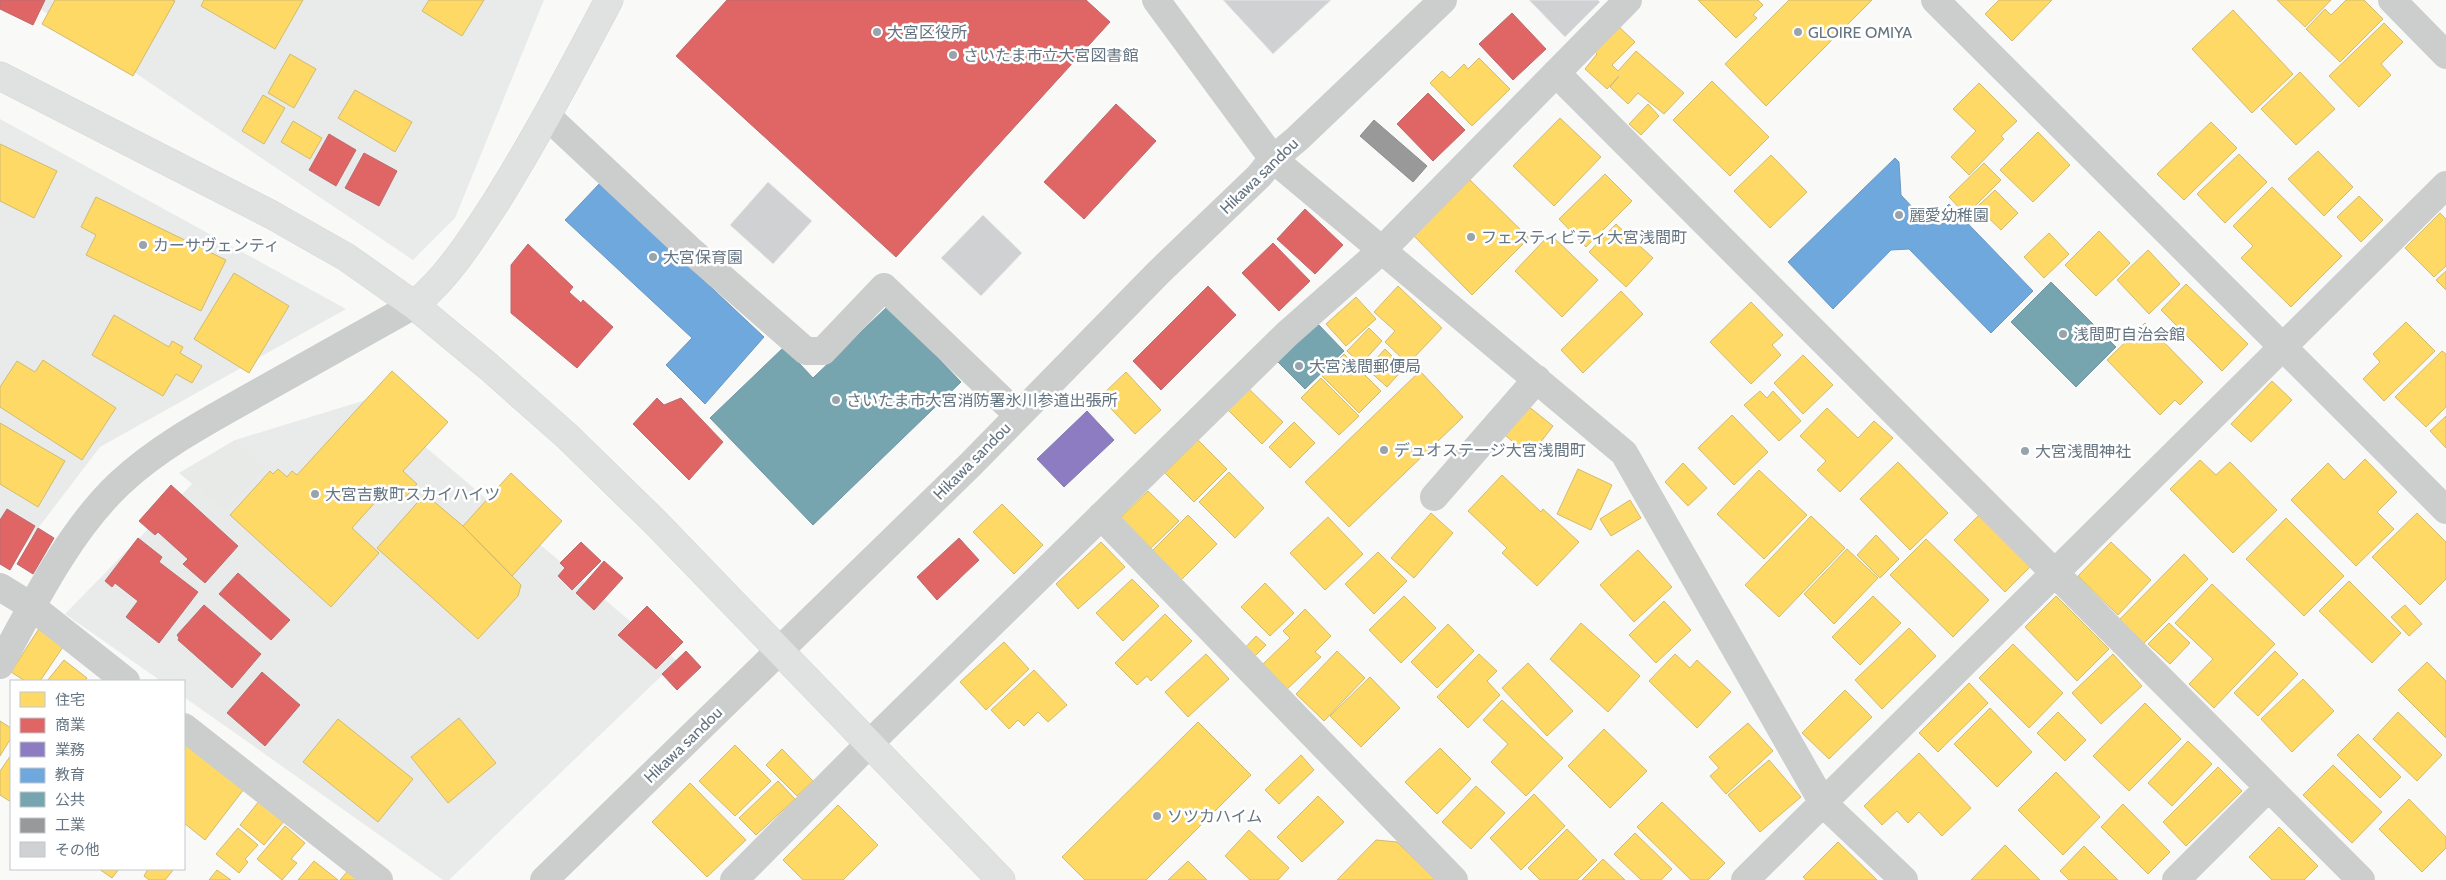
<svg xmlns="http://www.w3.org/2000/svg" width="2446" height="880" font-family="Cabin,'Noto Sans JP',sans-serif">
  <rect width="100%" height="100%" fill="#f9f9f8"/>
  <path fill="#e9eaea" d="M 27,0 L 544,0 L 455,218 L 413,260 Z
    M 0,119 L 346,309 L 100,447 L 16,557 L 0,548 Z
    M 369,399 L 677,661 L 449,880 L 443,880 L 184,697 L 184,681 L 161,681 L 65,614 L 235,440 Z"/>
  <path fill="#e7eae6" d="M 235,440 L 265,467 L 224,510 L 179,473 Z"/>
  <path fill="#ffd966" stroke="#d1bb6e" d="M 55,0 L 172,0 L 175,1 L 133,76 L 42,24 Z
    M 204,0 L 303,0 L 275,49 L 201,6 Z
    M 429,0 L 484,0 L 462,36 L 422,11 Z
    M 1698,0 L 1758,0 L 1763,5 L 1753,15 L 1757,18 L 1736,38 Z
    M 1789,0 L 1872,0 L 1766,106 L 1725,64 Z
    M 1999,0 L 2052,0 L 2012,41 L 1985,14 Z
    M 2277,0 L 2331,0 L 2305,27 Z
    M 2346,0 L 2364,0 L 2383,19 L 2340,62 L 2306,29 L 2325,9 L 2331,15 Z
    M 2233,10 L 2293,74 L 2252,113 L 2192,49 Z
    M 2384,23 L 2403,42 L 2381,64 L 2391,75 L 2359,107 L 2329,76 Z
    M 1616,24 L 1635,42 L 1612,65 L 1618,71 L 1636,51 L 1684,93 L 1664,114 L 1638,93 L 1628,104 L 1610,87 L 1619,76 L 1607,89 L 1585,69 L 1597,54 L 1592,49 Z
    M 290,54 L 316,69 L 294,108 L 268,93 Z
    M 1479,58 L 1510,89 L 1472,126 L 1430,83 L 1442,71 L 1450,78 L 1464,64 L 1468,69 Z
    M 2300,72 L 2335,109 L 2296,145 L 2261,109 Z
    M 1712,81 L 1769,137 L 1730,176 L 1673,120 Z
    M 1979,83 L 2017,121 L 2001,136 L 2004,139 L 1969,175 L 1951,157 L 1976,131 L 1953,109 Z
    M 355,90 L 412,122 L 395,152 L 338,118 Z
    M 263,95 L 285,108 L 264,144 L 242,131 Z
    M 1648,104 L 1659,116 L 1641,135 L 1629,124 Z
    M 1560,118 L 1601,157 L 1554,206 L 1513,166 Z
    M 293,121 L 322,138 L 310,159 L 281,142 Z
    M 2211,122 L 2237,148 L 2184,200 L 2157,174 Z
    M 2038,132 L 2070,165 L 2033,202 L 2000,170 Z
    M 0,144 L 57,171 L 34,218 L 0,201 Z
    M 2318,151 L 2353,187 L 2324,216 L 2288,179 Z
    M 2239,154 L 2267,182 L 2225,223 L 2197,194 Z
    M 1771,155 L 1807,192 L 1770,228 L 1734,191 Z
    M 1984,163 L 2001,180 L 1966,215 L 1949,197 Z
    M 1605,174 L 1632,201 L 1586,247 L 1559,219 Z
    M 1469,179 L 1529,238 L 1472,295 L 1413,235 Z
    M 2272,187 L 2342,256 L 2291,307 L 2241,258 L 2253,246 L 2233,226 Z
    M 1995,190 L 2018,213 L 2001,230 L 1977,207 Z
    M 2359,196 L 2383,220 L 2361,242 L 2337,217 Z
    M 96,197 L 226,260 L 201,311 L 86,255 L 96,235 L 81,227 Z
    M 2440,213 L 2446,219 L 2446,266 L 2434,277 L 2405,248 Z
    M 1616,224 L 1653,258 L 1626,287 L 1589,252 Z
    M 2099,231 L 2130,263 L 2096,296 L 2065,265 Z
    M 2049,233 L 2069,254 L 2044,278 L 2024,257 Z
    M 1550,234 L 1598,280 L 1562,317 L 1515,271 Z
    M 2148,250 L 2180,284 L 2149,314 L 2117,280 Z
    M 2446,271 L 2446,290 L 2436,280 Z
    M 234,273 L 289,306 L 249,373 L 194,339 Z
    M 2186,284 L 2248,344 L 2222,371 L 2161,310 Z
    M 1398,286 L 1442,328 L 1408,364 L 1385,342 L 1395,331 L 1374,312 Z
    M 1621,291 L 1643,314 L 1583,373 L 1561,350 Z
    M 1356,297 L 1376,319 L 1346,346 L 1326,324 Z
    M 1751,302 L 1783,335 L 1772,345 L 1781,355 L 1751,384 L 1710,342 Z
    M 114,315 L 169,347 L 172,341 L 183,347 L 180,353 L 202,366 L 192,383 L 176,374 L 163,396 L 92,355 Z
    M 2406,322 L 2435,351 L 2384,401 L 2363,379 L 2380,362 L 2373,354 Z
    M 2145,323 L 2203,382 L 2180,405 L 2175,400 L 2160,415 L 2107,360 Z
    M 1369,328 L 1382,341 L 1361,364 L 1347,351 Z
    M 1385,349 L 1404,368 L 1387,387 L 1367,369 Z
    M 2442,351 L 2446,354 L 2446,407 L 2426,427 L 2395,397 Z
    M 1344,354 L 1381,391 L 1359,413 L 1322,376 Z
    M 1803,355 L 1833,385 L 1803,414 L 1774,383 Z
    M 43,360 L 116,408 L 82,460 L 0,407 L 0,387 L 17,361 L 35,372 Z
    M 392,371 L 448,422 L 403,471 L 417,484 L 402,501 L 388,488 L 352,528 L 379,553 L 331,607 L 230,515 L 270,471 L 273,474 L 278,469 L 287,477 L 292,471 L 297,475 Z
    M 1420,371 L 1463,417 L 1349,527 L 1305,482 Z
    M 1126,372 L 1161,410 L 1135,434 L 1100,397 Z
    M 1321,378 L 1359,416 L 1339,435 L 1301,398 Z
    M 2272,381 L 2292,400 L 2251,442 L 2231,424 Z
    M 1249,389 L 1283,422 L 1262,444 L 1228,410 Z
    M 1760,391 L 1767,398 L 1773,391 L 1801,421 L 1779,441 L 1744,405 Z
    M 1523,402 L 1553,426 L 1530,456 L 1500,431 Z
    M 1827,408 L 1858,438 L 1874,421 L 1893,438 L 1840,492 L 1817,470 L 1826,461 L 1800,436 Z
    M 1732,415 L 1768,452 L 1734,485 L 1698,448 Z
    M 2446,416 L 2446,448 L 2430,431 Z
    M 1294,422 L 1315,443 L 1290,468 L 1269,447 Z
    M 0,423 L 65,461 L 38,507 L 0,484 Z
    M 1198,440 L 1227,469 L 1194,502 L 1165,473 Z
    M 2365,459 L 2397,492 L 2377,512 L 2394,529 L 2356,566 L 2291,500 L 2328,463 L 2344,480 Z
    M 2200,460 L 2216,475 L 2230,462 L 2277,510 L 2233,553 L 2170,489 Z
    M 1898,462 L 1948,513 L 1910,550 L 1860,499 Z
    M 1683,463 L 1707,488 L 1688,506 L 1665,482 Z
    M 1578,469 L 1612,485 L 1591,530 L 1557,514 Z
    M 1759,470 L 1807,515 L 1764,559 L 1717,514 Z
    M 1229,472 L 1264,508 L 1235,538 L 1199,502 Z
    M 511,473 L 562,521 L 512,576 L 463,526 Z
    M 1502,475 L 1541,512 L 1543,509 L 1579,542 L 1537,586 L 1502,553 L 1507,548 L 1468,511 Z
    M 1148,491 L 1179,521 L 1148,551 L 1118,520 Z
    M 425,494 L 463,526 L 521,585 L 518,596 L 478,639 L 377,548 Z
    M 1630,500 L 1641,518 L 1611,536 L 1600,519 Z
    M 1002,504 L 1043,545 L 1014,574 L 973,532 Z
    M 1431,513 L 1453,533 L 1414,578 L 1391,558 Z
    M 2417,513 L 2446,542 L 2446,579 L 2420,605 L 2372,557 Z
    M 1188,515 L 1217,544 L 1179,582 L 1150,553 Z
    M 1979,515 L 2030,567 L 2005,592 L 1954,540 Z
    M 1811,516 L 1845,548 L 1779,617 L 1745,585 Z
    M 1328,517 L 1363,554 L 1325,590 L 1290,553 Z
    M 2286,518 L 2344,576 L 2304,616 L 2246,559 Z
    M 1876,535 L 1899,559 L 1880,578 L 1857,555 Z
    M 1926,539 L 1989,600 L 1953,637 L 1890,575 Z
    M 1101,542 L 1125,567 L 1078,609 L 1056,584 Z
    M 2111,542 L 2151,580 L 2118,615 L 2078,576 Z
    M 1847,549 L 1878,578 L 1834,624 L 1804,594 Z
    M 1638,550 L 1672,587 L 1634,622 L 1600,585 Z
    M 1378,552 L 1407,581 L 1374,614 L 1345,584 Z
    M 2184,554 L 2208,579 L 2143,644 L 2119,620 Z
    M 1132,579 L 1159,606 L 1123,641 L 1096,613 Z
    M 2349,581 L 2401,633 L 2372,663 L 2319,611 Z
    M 1265,583 L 1294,613 L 1270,636 L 1241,607 Z
    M 2212,584 L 2275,644 L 2214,708 L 2189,684 L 2213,659 L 2175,623 Z
    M 1404,596 L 1436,628 L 1401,663 L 1369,630 Z
    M 1873,596 L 1901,623 L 1860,665 L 1832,637 Z
    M 2056,596 L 2109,649 L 2077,681 L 2025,627 Z
    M 1664,601 L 1691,630 L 1656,663 L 1629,635 Z
    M 2405,605 L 2422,624 L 2409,636 L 2391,617 Z
    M 1305,609 L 1331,636 L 1315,652 L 1321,657 L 1284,692 L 1260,667 L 1290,638 L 1283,631 Z
    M 1165,614 L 1192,641 L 1151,681 L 1147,676 L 1137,685 L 1115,663 Z
    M 1581,623 L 1640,676 L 1608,712 L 1550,659 Z
    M 2169,623 L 2190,643 L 2170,664 L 2148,644 Z
    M 1448,624 L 1474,651 L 1437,688 L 1411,662 Z
    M 40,627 L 65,644 L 40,681 L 25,681 L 11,672 Z
    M 1909,628 L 1936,656 L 1882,709 L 1855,680 Z
    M 1256,636 L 1266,645 L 1252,659 L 1243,650 Z
    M 1004,642 L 1029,669 L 986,710 L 960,682 Z
    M 2013,644 L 2063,693 L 2029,728 L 1979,678 Z
    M 1337,651 L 1365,678 L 1324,721 L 1296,694 Z
    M 2275,651 L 2298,674 L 2258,716 L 2234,693 Z
    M 1206,654 L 1229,679 L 1188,717 L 1165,692 Z
    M 1479,654 L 1497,671 L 1487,681 L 1500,695 L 1468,728 L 1437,697 Z
    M 1675,654 L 1690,668 L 1697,660 L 1731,692 L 1697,728 L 1649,681 Z
    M 2113,654 L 2142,686 L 2101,724 L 2072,693 Z
    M 64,660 L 87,678 L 85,681 L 47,681 Z
    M 2427,662 L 2446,681 L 2446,738 L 2398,690 Z
    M 1528,663 L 1573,711 L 1547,736 L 1502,688 Z
    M 1034,670 L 1067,705 L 1048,722 L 1038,712 L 1024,726 L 1018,720 L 1009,729 L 991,710 Z
    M 1370,677 L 1400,708 L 1361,747 L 1330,716 Z
    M 2303,679 L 2334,711 L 2292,752 L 2261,719 Z
    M 1969,683 L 1988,703 L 1938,752 L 1919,733 Z
    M 1845,690 L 1872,717 L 1829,759 L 1802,733 Z
    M 1502,700 L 1563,758 L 1526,796 L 1491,762 L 1508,744 L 1483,720 Z
    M 2145,703 L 2181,739 L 2129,791 L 2093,756 Z
    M 1990,708 L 2032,752 L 1997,787 L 1954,744 Z
    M 2058,712 L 2086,740 L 2065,761 L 2037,733 Z
    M 2398,712 L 2442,755 L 2417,781 L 2373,739 Z
    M 459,718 L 496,763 L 448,803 L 411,757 Z
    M 338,719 L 413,779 L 378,822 L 303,762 Z
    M 0,721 L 11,728 L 11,738 L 0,756 Z
    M 1198,722 L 1251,775 L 1146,880 L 1085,880 L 1062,857 Z
    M 1748,723 L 1773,751 L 1726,794 L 1710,776 L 1719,768 L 1709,757 Z
    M 1604,729 L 1647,771 L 1610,808 L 1568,766 Z
    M 2358,734 L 2401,777 L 2380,798 L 2337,755 Z
    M 2188,741 L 2212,764 L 2172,806 L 2148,783 Z
    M 184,743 L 244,789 L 205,840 L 184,823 Z
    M 735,745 L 771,781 L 735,816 L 699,781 Z
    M 1440,748 L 1471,779 L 1437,814 L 1405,782 Z
    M 782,749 L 813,781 L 797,796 L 766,765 Z
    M 1919,753 L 1971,808 L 1942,836 L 1919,812 L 1908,823 L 1897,811 L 1882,825 L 1864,806 Z
    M 11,755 L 11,802 L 0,795 L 0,771 Z
    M 1301,755 L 1314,770 L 1279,804 L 1265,790 Z
    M 1769,760 L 1801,797 L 1760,832 L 1728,795 Z
    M 2333,765 L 2382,812 L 2352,843 L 2303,795 Z
    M 2218,767 L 2242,791 L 2186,846 L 2163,822 Z
    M 2056,772 L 2100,817 L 2063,855 L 2018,810 Z
    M 778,781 L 795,799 L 756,835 L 739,818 Z
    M 690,783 L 746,840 L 707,877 L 652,822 Z
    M 1476,786 L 1505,813 L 1471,849 L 1442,822 Z
    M 1534,794 L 1565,826 L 1521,870 L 1490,838 Z
    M 1318,796 L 1344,822 L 1302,862 L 1277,837 Z
    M 2409,799 L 2446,837 L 2446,848 L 2422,872 L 2379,829 Z
    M 260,800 L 285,820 L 264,845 L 240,825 Z
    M 1662,802 L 1725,863 L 1708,880 L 1691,880 L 1637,827 Z
    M 2123,804 L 2170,852 L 2148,874 L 2101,827 Z
    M 838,805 L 878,845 L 843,880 L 803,880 L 783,860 Z
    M 285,826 L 305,843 L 291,859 L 297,863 L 282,880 L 257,859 Z
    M 2279,827 L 2318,866 L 2304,880 L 2272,880 L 2249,857 Z
    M 238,828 L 258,845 L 245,859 L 248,862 L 239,873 L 216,854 Z
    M 1567,829 L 1597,860 L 1577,880 L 1540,880 L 1528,868 Z
    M 1249,830 L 1289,868 L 1278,880 L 1250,880 L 1225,856 Z
    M 1635,833 L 1672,869 L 1661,880 L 1641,880 L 1614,854 Z
    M 1376,840 L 1397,842 L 1436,880 L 1337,880 Z
    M 1838,842 L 1877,880 L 1806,880 L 1803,877 Z
    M 2005,845 L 2040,880 L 1971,880 Z
    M 2084,846 L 2118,880 L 2069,880 L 2060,871 Z
    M 1603,859 L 1625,880 L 1582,880 Z
    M 314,861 L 338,880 L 298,880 Z
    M 1188,861 L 1207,880 L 1168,880 Z
    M 99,869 L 119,869 L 112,878 Z
    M 148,869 L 174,869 L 165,880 L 149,880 L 144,876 Z
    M 217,870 L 231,880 L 209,880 Z
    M 347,872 L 358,880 L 340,880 Z"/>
  <path fill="#e06666" stroke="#bb6a6e" d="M 0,0 L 45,0 L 33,25 L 0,9 Z
    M 727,0 L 1086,0 L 1110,22 L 896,257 L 676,56 Z
    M 1512,13 L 1546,49 L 1513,80 L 1479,44 Z
    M 1428,93 L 1465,130 L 1433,161 L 1397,124 Z
    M 1116,104 L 1156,141 L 1084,219 L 1044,182 Z
    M 329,134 L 356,150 L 336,186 L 309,170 Z
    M 364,153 L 397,171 L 379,206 L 345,188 Z
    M 1305,209 L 1343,245 L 1315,274 L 1277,239 Z
    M 1273,243 L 1310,281 L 1279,311 L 1242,273 Z
    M 528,244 L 573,287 L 569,292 L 581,303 L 583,300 L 613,327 L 577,368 L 511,313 L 511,265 Z
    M 1208,286 L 1236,315 L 1161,390 L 1133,361 Z
    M 657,398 L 664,405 L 681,398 L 723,442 L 689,480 L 633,424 Z
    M 171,485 L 238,546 L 205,583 L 183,564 L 188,559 L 158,532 L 155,535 L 139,521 Z
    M 7,509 L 35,526 L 10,570 L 0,564 L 0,520 Z
    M 38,528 L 54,538 L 33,574 L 17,564 Z
    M 138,538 L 162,557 L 159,562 L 198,592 L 159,643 L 126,617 L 138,601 L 115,583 L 112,587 L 105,581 Z
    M 959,538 L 979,560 L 937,600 L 917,577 Z
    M 581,542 L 601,561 L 572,590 L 558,576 L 565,568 L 560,563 Z
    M 604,561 L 623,578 L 594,610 L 576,593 Z
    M 238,573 L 290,620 L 271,640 L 219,594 Z
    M 204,605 L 261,654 L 232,688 L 178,640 L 179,638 L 177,635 Z
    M 647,606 L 683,642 L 656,669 L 618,635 Z
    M 686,651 L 701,667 L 677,690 L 662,674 Z
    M 262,672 L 300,705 L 265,746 L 227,713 Z"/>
  <path fill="#8e7cc3" stroke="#827ab0" d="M 1087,411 L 1114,440 L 1064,487 L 1037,459 Z"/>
  <path fill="#6fa8dc" stroke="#6c99c1" d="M 1895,158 L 1899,162 L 1901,195 L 1929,225 L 1949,204 L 2033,291 L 1991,333 L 1909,249 L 1891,250 L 1833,309 L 1788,262 Z
    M 600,183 L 764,337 L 705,404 L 666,365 L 692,338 L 565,220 Z"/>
  <path fill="#76a5af" stroke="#7197a2" d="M 2051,282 L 2116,347 L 2076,387 L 2011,322 Z
    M 888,306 L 961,382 L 813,525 L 710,418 L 784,347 L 813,378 Z
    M 1316,322 L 1344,351 L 1305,389 L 1277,361 Z"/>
  <path fill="#999" stroke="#898e92" d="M 1374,120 L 1427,166 L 1413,182 L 1360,136 Z"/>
  <path fill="#cfd1d2" stroke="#e8e8e8" d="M 1223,0 L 1331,0 L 1273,54 Z
    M 1529,0 L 1598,0 L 1600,2 L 1565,37 Z
    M 768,182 L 812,221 L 773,264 L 730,225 Z
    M 983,215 L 1022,253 L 981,296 L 941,258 Z"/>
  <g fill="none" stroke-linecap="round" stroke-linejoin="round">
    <defs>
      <path id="secondary" d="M 0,76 L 272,215 L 346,257 L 414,305 L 489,367 L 567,436 L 656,523 L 1001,880
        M 414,305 C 448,277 472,239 496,202 C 537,136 573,68 609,0"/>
    </defs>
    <use href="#secondary" stroke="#d5d6d6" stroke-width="29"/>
    <path stroke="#cccece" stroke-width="28" d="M 1156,0 L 1273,159 L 1624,453 L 1823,803 L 1904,880
      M 1935,0 L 2446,510
      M 2392,0 L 2446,55
      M 1556,73 L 2361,880
      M 547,116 L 689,249 L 806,351 L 823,351 L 884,287 L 1018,415
      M 1434,497 L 1537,379
      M 1101,516 L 1454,880
      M 0,587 L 31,606 L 126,681
      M 0,665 C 33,604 69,531 120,483 C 161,445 211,419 259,392 C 311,363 362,334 414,305
      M 184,727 L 379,880
      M 544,880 L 971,464 L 1159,272 L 1259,176 L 1273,159 L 1297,139 L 1443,0
      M 734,880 L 868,745 L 1287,334 L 1382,250 L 1628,0
      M 1745,880 L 2446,185
      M 2176,880 L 2268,788"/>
    <use href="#secondary" stroke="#e0e1e1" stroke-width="28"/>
  </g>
  <g fill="#99a3ab" stroke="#fff" stroke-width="2">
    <circle cx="877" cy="32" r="5"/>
    <circle cx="1798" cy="32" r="5"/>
    <circle cx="953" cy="55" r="5"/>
    <circle cx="1899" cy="215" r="5"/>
    <circle cx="1471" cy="237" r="5"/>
    <circle cx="143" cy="245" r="5"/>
    <circle cx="653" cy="257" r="5"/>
    <circle cx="2063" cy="334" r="5"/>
    <circle cx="1299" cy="366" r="5"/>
    <circle cx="836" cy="400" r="5"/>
    <circle cx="1384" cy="450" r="5"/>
    <circle cx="2025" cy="451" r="5"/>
    <circle cx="315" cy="494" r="5"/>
    <circle cx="1157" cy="816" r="5"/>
  </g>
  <g text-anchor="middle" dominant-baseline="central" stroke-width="5" stroke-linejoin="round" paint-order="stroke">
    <g font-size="16" fill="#657582" stroke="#fff" text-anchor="start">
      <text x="887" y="32">大宮区役所</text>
      <text x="1808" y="32">GLOIRE OMIYA</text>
      <text x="963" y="55">さいたま市立大宮図書館</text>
      <text x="1909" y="215">麗愛幼稚園</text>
      <text x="1481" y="237">フェスティビティ大宮浅間町</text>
      <text x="153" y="245">カーサヴェンティ</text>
      <text x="663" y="257">大宮保育園</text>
      <text x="2073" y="334">浅間町自治会館</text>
      <text x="1309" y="366">大宮浅間郵便局</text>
      <text x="846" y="400">さいたま市大宮消防署氷川参道出張所</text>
      <text x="1394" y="450">デュオステージ大宮浅間町</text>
      <text x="2035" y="451">大宮浅間神社</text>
      <text x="325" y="494">大宮吉敷町スカイハイツ</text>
      <text x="1167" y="816">ソツカハイム</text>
    </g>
    <g font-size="16" fill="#657582" stroke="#fff">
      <text transform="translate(1259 176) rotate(-44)">Hikawa sandou</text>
      <text transform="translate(972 461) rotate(-45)">Hikawa sandou</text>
      <text transform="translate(683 745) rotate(-44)">Hikawa sandou</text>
    </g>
  </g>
  <rect x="10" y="680" width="175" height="190" fill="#ffffff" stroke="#c1c8cd"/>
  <rect x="20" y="692" width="25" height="15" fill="#ffd966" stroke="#c1c8cd"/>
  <text x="55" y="705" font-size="15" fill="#657582">住宅</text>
  <rect x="20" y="718" width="25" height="15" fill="#e06666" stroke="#c1c8cd"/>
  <text x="55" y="730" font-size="15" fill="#657582">商業</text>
  <rect x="20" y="742" width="25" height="15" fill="#8e7cc3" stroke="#c1c8cd"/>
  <text x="55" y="755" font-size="15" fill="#657582">業務</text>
  <rect x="20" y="768" width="25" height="15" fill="#6fa8dc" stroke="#c1c8cd"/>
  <text x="55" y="780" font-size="15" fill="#657582">教育</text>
  <rect x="20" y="792" width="25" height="15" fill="#76a5af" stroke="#c1c8cd"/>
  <text x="55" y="805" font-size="15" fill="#657582">公共</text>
  <rect x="20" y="818" width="25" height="15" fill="#999999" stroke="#c1c8cd"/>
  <text x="55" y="830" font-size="15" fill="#657582">工業</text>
  <rect x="20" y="842" width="25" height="15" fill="#cfd1d2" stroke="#c1c8cd"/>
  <text x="55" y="855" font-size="15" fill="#657582">その他</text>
</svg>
